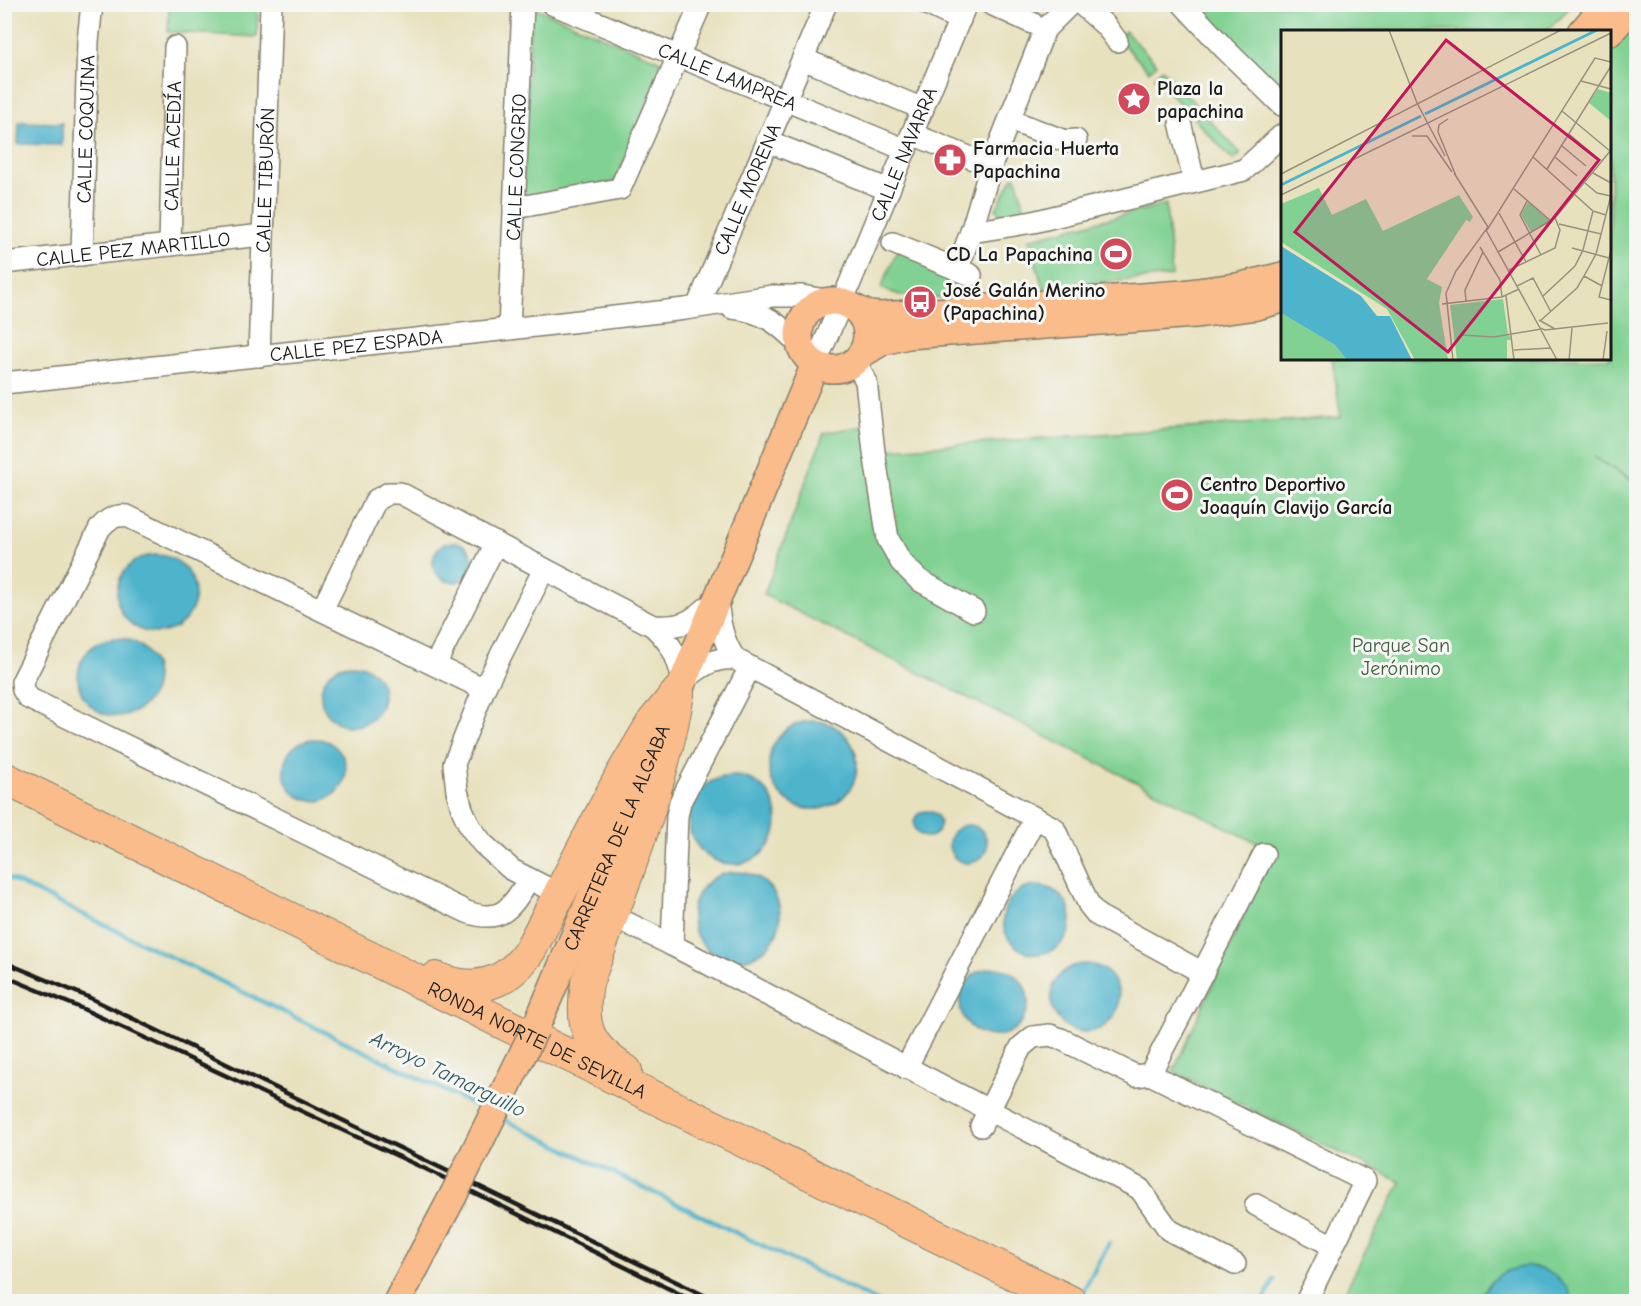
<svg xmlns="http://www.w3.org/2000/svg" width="1641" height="1306" font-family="'Comic Neue',sans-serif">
  <rect width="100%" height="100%" fill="#f6f6f2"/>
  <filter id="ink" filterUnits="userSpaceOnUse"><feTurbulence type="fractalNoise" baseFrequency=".0167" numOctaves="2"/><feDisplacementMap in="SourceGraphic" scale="12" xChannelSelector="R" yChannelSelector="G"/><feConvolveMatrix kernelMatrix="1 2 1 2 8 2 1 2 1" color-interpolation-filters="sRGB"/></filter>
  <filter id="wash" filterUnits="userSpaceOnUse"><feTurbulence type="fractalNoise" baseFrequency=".008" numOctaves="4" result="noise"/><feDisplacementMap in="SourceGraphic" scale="24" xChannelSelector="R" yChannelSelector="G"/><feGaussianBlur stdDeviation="1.35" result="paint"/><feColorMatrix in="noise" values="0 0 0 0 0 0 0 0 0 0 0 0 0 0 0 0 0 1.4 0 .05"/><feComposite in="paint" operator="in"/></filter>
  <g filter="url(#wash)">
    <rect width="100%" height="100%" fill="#e8e1be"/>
    <path fill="#80d192" stroke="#4e7657" stroke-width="1.5" d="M 169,5 L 258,5 L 257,37 L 168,32 Z
      M 1193,5 L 1572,5 L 1547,31 L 1282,32 L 1282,92 Z
      M 531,6 L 665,63 L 615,182 L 521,200 Z
      M 1636,20 L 1636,481 L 1594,457 L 1636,483 L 1636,1301 L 1340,1301 L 1401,1182 L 1173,1072 L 1273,851 L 764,595 L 824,433 L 863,426 L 874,452 L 892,449 L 1341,417 L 1332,359 L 1610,358 L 1610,49 Z
      M 1125,31 L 1157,64 L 1149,71 L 1118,39 Z
      M 1162,69 L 1196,105 L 1188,112 L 1154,77 Z
      M 1202,112 L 1241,154 L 1233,160 L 1194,119 Z
      M 1013,177 L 1016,177 L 1025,210 L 1002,215 L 996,209 Z
      M 1166,204 L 1172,276 L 1043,288 L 1029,239 Z
      M 898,249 L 968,278 L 967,295 C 933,299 914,303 881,288 Z"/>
    <path fill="#4eb4cc" stroke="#356874" stroke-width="1.5" d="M 19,122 L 62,123 L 62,145 L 18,144 Z
      M433 562a20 20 0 1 1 40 0a20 20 0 1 1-40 0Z
      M117 594a39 39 0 1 1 78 0a39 39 0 1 1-78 0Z
      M78 677a39 39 0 1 1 78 0a39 39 0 1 1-78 0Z
      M321 695a31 31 0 1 1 62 0a31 31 0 1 1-62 0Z
      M769 765a44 44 0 1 1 88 0a44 44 0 1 1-88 0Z
      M284 770a31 31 0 1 1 62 0a31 31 0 1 1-62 0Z
      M689 820a44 44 0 1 1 88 0a44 44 0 1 1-88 0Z
      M914 824a13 13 0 1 1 26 0a13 13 0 1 1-26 0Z
      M949 844a19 19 0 1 1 38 0a19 19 0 1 1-38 0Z
      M692 916a44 44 0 1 1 88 0a44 44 0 1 1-88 0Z
      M1003 920a34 34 0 1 1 68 0a34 34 0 1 1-68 0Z
      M1051 998a34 34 0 1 1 68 0a34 34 0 1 1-68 0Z
      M960 1002a34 34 0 1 1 68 0a34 34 0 1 1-68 0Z
      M 1529,1266 C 1551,1270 1566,1280 1573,1301 L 1480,1301 C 1488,1278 1505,1268 1529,1266 Z"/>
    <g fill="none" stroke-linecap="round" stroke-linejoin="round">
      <path stroke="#4eb4cc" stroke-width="4.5" d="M 4,876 L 485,1110
        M 501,1118 L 878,1302
        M 1082,1293 L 1109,1243
        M 1263,1302 L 1274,1280"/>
    </g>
  </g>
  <g filter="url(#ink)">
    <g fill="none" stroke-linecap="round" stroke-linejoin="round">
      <defs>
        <g id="minor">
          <path id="s1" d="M 552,4 L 906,150"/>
          <path d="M 927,4 L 960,20"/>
          <path d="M 991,4 L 1032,23"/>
          <path d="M 1081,4 L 1106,26 L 1117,41"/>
          <path d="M 1183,4 L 1224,48 L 1282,105"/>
          <path d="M 803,59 L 923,109"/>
          <path d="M 1010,120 L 1065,141 L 1076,140"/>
          <path d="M 1180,122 L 1194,181"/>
          <path d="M 912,134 L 991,166"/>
          <path d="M 767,141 L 889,190"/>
          <path d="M 514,208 L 620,189 L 701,4"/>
          <path d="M 971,232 L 1033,222 L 1244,170 L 1282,135"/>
          <path d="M 893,243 L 971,275"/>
          <path id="s2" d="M 170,245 L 175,47"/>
          <path id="s3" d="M 82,255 L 88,41 L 92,4"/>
          <path id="s4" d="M 4,263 L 263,235"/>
          <path d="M 957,270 L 971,232 L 991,166 L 1045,29 L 1070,4"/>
          <path id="s5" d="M 697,307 L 826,4"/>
          <path d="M 732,308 C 764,311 779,324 801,346"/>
          <path id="s6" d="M 509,329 L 523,4"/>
          <path id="s7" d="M 259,356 L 271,4"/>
          <path d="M 855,361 L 866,381 L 874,452 L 888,539 L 901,562 L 919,580 L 974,611"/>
          <path id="s8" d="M 815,364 L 842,302 L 966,4"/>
          <path id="s9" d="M 4,383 L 509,329 L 685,309 L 772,296 L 802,296 L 831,301"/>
          <path d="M 544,569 L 484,689 L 454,764 L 457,791 L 462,809 L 470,827 L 483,844 L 512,870 L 551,890"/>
          <path d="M 717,598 C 719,621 722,640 735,659"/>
          <path d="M 322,610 L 376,500 L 389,493 L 400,493 L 653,626 C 672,644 677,655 683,681 C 700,667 713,657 735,659 L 1054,828 L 1089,905 L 1097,915 L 1203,973"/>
          <path d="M 653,626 C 686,628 693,620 717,599"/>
          <path d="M 435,665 L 496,543"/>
          <path d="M 484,689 L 127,516 C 114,515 108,519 100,528 L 22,682 L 23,690 L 28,698 L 467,912 C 503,925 512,906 529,879"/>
          <path d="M 617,918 L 672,945 L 1140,1189 L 1169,1230 L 1235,1264"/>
          <path d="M 672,945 L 677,816 L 680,802 L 750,667"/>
          <path d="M 906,1068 L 1035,818"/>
          <path d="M 1150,1074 L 1264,854"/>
          <path d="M 981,1126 L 1021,1047 L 1033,1037 L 1050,1035 L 1061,1039 L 1136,1076 L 1150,1074 L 1365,1181 L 1306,1302"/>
          <path d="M 1256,1205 L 1333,1246"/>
        </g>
        <g id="major">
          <path d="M 1582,32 L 1606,4"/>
          <path d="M 1610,32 L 1635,4"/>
          <circle cx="833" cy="335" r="34"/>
          <path d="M 854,308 L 869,315 L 880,316 L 1183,294 L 1237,287 L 1282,276"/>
          <path d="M 863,353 L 883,341 L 908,335 L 1195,314 L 1257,306 L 1282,299"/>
          <path id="s10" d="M 535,1029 L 683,681 L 815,364"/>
          <path d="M 397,1302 L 453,1196"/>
        </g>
        <g id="highway">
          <path id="s11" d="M 4,778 L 1071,1302"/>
          <path d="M 436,978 C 475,994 507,985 530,950 L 622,774 L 653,722 L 678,692"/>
          <path d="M 626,1071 C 587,1047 580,1027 587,983 C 621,888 661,794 678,694"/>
        </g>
      </defs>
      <use href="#minor" stroke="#827e6d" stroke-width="24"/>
      <use href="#major" stroke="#827e6d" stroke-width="30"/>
      <use href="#highway" stroke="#827e6d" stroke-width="34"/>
      <use href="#minor" stroke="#fff" stroke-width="21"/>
      <use href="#major" stroke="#f9bc8a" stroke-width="27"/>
      <use href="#highway" stroke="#f9bc8a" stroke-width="32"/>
      <path stroke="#1c1c1c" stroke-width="4.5" d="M 4,962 L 88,997 L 718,1302
        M 4,976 L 83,1009 L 434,1173 L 696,1302"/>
      <defs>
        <path id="major-bridge" d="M 453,1196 L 535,1029"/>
      </defs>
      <use href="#major-bridge" stroke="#827e6d" stroke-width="30" stroke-linecap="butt"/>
      <use href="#major-bridge" stroke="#f9bc8a" stroke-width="27"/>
    </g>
  </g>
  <defs>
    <symbol id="sight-disc" viewBox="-11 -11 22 22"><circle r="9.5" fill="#d1495b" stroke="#f6f6f2"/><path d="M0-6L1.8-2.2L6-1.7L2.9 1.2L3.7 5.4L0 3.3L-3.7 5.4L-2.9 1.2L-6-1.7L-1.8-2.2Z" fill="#fff"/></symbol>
    <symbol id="pharmacy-disc" viewBox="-11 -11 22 22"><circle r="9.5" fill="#d1495b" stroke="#f6f6f2"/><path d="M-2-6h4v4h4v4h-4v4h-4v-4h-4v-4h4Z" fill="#fff"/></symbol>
    <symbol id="stadium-disc" viewBox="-11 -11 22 22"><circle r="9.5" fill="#d1495b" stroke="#f6f6f2"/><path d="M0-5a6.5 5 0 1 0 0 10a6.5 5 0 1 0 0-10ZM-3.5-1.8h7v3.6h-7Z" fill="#fff"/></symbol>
    <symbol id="bus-disc" viewBox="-11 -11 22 22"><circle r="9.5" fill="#d1495b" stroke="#f6f6f2"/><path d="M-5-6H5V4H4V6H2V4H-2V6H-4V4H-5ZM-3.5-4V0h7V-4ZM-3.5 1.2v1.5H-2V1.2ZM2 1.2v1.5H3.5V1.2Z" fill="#fff"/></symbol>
  </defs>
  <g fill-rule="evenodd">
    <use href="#sight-disc" x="1115" y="80" width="38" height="38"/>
    <use href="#pharmacy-disc" x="931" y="141" width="38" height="38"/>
    <use href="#stadium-disc" x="1097" y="235" width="38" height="38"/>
    <use href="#bus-disc" x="901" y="283" width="38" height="38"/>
    <use href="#stadium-disc" x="1158" y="476" width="38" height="38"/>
  </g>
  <g text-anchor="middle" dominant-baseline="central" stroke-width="6" stroke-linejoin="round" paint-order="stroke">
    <g font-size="20" fill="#1c1c1c" stroke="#f6f6f2">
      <text stroke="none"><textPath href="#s1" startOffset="190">CALLE LAMPREA</textPath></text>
      <text stroke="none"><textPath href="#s3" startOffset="126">CALLE COQUINA</textPath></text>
      <text stroke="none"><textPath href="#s2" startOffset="99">CALLE ACEDÍA</textPath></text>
      <text stroke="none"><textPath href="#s8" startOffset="228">CALLE NAVARRA</textPath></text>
      <text stroke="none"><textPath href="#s6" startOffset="162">CALLE CONGRIO</textPath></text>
      <text stroke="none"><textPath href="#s7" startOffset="176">CALLE TIBURÓN</textPath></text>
      <text stroke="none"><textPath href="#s5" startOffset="128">CALLE MORENA</textPath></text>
      <text stroke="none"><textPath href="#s4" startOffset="130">CALLE PEZ MARTILLO</textPath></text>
      <text stroke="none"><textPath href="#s9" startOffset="354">CALLE PEZ ESPADA</textPath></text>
      <text stroke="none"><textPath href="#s10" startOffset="208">CARRETERA DE LA ALGABA</textPath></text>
      <text stroke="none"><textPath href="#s11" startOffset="594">RONDA NORTE DE SEVILLA</textPath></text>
    </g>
    <g font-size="20" font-weight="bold" fill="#1c1c1c" stroke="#f6f6f2" text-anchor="start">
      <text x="1157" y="88">Plaza la<tspan x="1157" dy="23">papachina</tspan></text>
      <text x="973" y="148">Farmacia Huerta<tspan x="973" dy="23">Papachina</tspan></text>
      <text x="1093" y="254" text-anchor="end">CD La Papachina</text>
      <text x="943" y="290">José Galán Merino<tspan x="943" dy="23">(Papachina)</tspan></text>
      <text x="1200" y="484">Centro Deportivo<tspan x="1200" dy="23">Joaquín Clavijo García</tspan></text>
    </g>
    <g font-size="20" fill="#3f5b45" stroke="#f6f6f2">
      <text x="1401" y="645">Parque San<tspan x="1401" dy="23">Jerónimo</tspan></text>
    </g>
    <g font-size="21" font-style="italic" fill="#305962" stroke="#f6f6f2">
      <text transform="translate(448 1074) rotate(26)">Arroyo Tamarguillo</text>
    </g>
  </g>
  <g transform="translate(1281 30)">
    <rect width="330" height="330" fill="#e8e1be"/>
    <path d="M 317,59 L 330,63 L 330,91 L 308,73 ZM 38,158 L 51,185 L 85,169 L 102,201 L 178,165 L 192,187 L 189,192 L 185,190 L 146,249 L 161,257 L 158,273 L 167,330 L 134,330 L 106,279 L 0,212 L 0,174 ZM 247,172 L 269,191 L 250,202 L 240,185 ZM 222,269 L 227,304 L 231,310 L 226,310 L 226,330 L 176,330 L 169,275 ZM 0,283 L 54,315 L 66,330 L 0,330 Z" fill="#80d192"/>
    <path d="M 0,216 L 80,266 L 96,286 L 109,286 L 131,330 L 66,330 L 54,315 L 0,283 Z" fill="#4eb4cc"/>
    <path fill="none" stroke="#4eb4cc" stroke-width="3" d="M 144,84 L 316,0M 0,155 L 140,86"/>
    <path fill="none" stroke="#96927d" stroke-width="1.5" d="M 108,0 L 136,73 L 164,126M 300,51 L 330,59M 281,81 L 329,121M 167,89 L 158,95 L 157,102 L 175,146M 288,104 L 314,126M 131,106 L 146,106 L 171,142M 281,116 L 305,136M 252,127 L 312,181 L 325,185M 274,127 L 296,146M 266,139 L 330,36M 312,143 L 330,153M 0,144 L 280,0M 304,153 L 316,163 L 330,166M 233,159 L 271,192M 0,165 L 330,3M 246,171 L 239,185 L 260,225M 218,183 L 245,232M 278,194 L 320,204M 205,200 L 259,298 L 264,300M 206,200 L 314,28 L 330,32M 199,217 L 219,250 L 221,267M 291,218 L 328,228M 330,220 L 318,267 L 330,270M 217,222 L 274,188M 228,240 L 274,218 L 279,200 L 274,188 L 330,120M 303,246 L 321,256M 236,256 L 252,248 L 270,282M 225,266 L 233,330M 262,266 L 294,236 L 302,220 L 312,181M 185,271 L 184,260 L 202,222M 161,274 L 221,267 L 238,259M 258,290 L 274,299M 259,291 L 296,258 L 303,246 L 315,224 L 330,165M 260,300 L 276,330M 264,300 L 327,293M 181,305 L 213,307 L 260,299M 233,320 L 270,318M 172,330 L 165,263 L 175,241 L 207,197 L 173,143M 288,330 L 291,298M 322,330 L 326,301"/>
    <path fill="#c2185b" fill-opacity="0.15" stroke="#c2185b" stroke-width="3" d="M 165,10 L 318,130 L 167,322 L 14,202 Z"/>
    <rect width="330" height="330" fill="none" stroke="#1c1c1c" stroke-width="3"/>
  </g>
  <rect width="1641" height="1306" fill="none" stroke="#f6f6f2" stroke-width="24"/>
</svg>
